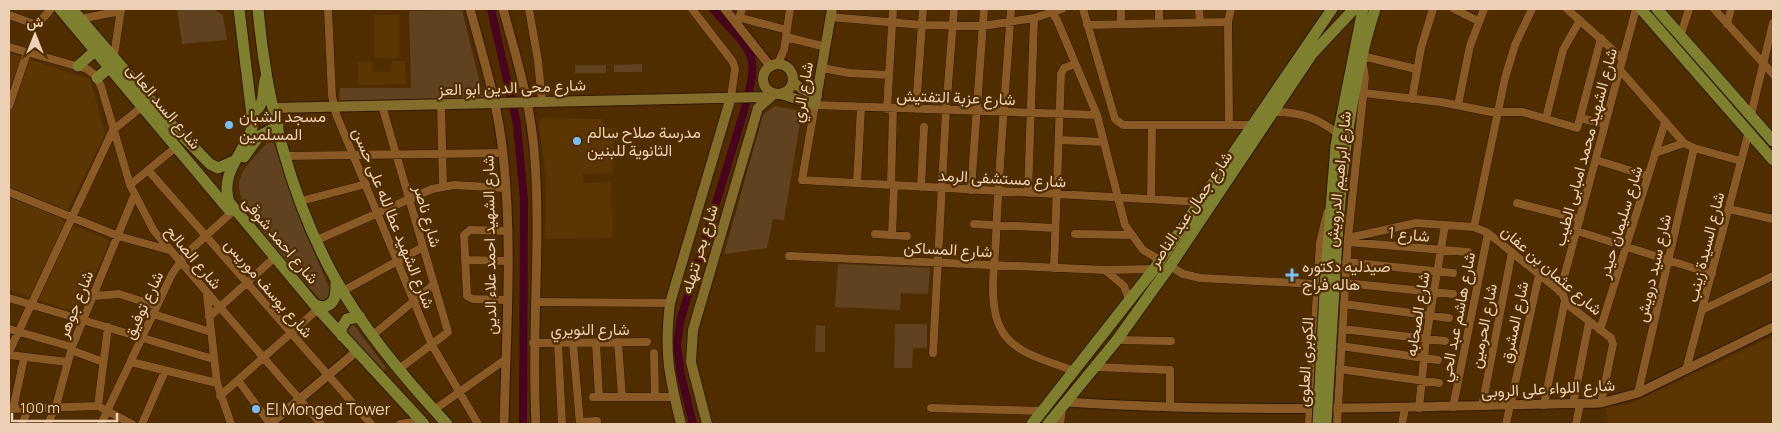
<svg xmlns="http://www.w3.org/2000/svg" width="1782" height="433" font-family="Manrope,Vazirmatn,sans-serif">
  <rect width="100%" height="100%" fill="#502d01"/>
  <path fill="#5c3504" d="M 374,15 L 399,15 L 399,58 L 374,58 Z
    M 9,53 L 90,79 L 105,134 L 62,221 L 110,241 L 77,313 L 9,290 Z
    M 372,61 L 372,71 L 391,72 L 392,61 L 405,61 L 406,84 L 359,85 L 358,62 Z
    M 543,118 L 602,119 L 603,128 L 613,128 L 613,173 L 583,174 L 584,183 L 611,182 L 613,238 L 545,239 L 546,178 L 539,123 Z
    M 1773,336 L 1773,424 L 1608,424 L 1606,408 L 1633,403 Z"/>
  <path fill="#604120" d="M 177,9 L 215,10 L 223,15 L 227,40 L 182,44 Z
    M 462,10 L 484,100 L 339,102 L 340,88 L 411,88 L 409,11 Z
    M 642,64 L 642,72 L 614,72 L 614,65 Z
    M 575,65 L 606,65 L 606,73 L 575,73 Z
    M 774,106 L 802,111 L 784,220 L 773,219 L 767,248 L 724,254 L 763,115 Z
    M 267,143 L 274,143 L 303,227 L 333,296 L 324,304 C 306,283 234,208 239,183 C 242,167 257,155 267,143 Z
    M 838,264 L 930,268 L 928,294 L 901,293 L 900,310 L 835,307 Z
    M 353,324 L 386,368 L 381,373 L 346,332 Z
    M 895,324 L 927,324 L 927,348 L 913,348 L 912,368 L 894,368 Z
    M 816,325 L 825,326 L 825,352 L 815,352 Z"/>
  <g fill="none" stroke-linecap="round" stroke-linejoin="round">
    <path stroke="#48031d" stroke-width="8" d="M 491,9 L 517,124 L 524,200 L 523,424
      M 693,424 L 681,375 L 677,344 L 681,318 L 744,111 C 747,96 756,73 751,57 C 745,40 724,23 713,9"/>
    <defs>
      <path id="minor" d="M 328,9 L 332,96 L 336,114 L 432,345 L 478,424
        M 529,9 L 538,61 L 542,101
        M 692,9 L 733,62 L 735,69 L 731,97
        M 1011,9 C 1006,85 999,161 996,237 C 995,265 987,306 1002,331 C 1016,355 1050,361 1074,371
        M 1050,9 L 1057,20 L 1097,115 L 1125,225 L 1143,250 L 1160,260
        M 1083,9 L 1115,119 L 1123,125 L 1252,125
        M 1121,9 L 1121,24
        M 1159,9 L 1159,23
        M 1199,9 L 1200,22
        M 1454,9 L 1478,21
        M 1567,9 L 1623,59
        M 1714,9 L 1773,74
        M 9,15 L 37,25 L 51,9
        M 830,17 L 922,25 L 983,26 L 1034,18 L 1062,9
        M 741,18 L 787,30
        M 80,19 L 121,11
        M 738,22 L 742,9
        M 1727,24 L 1731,9
        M 1087,25 L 1228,22
        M 1681,34 L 1689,9
        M 786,37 L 826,47
        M 9,47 L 87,69 L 95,75 L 101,86 L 130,185 L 154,231 L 321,424
        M 114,56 L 121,9
        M 777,65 L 784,50 L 790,9
        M 822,68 L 849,73 L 889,75
        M 1620,70 L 1684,143 L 1694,148 L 1741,161
        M 1364,93 L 1441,102 L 1491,112 L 1523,112 L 1577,128 L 1580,118 L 1605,124
        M 1412,99 L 1421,48 L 1433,9
        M 441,104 L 443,186
        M 1458,105 L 1470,46 L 1484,9
        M 9,106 L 27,53
        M 382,106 L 448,332 L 399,369
        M 887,109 L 893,9
        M 916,109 L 923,9
        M 1275,112 C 1301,112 1318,118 1338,134
        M 1097,115 L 815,105 L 802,180 L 1201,202
        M 1751,115 L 1773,23
        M 1546,118 L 1563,50 L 1580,20
        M 1580,118 L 1601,38
        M 1229,125 L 1228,22 L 1231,9
        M 1059,140 L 1104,142
        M 1655,153 L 1684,143
        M 285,156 L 503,153
        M 1596,160 L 1648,176
        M 148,170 L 371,424
        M 857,183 L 861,108
        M 130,185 L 176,147
        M 891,185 L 893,109
        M 921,187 L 924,127
        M 971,190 L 984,9
        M 9,192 L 118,236 L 169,250
        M 1028,193 L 1034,18
        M 1151,199 L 1152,125
        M 301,201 L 366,184
        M 1517,203 L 1580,219
        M 1729,209 L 1773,219
        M 974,224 L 1055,228
        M 1474,227 L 1505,78 L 1515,45 L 1532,9
        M 1577,231 L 1712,274
        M 875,234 L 907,236
        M 1075,234 L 1131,235
        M 892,235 L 894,185
        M 1348,238 L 1416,223 L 1474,227 L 1488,233 L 1562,293 L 1567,304 L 1611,338 L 1613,344 L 1601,403
        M 317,240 L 432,189 L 454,185 L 505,188
        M 1348,242 L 1468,252
        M 789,256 L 1105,270 L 1154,269
        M 465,260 L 507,261
        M 1346,262 L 1453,273
        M 1170,266 L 1183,274 L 1200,278 L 1317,284
        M 1054,268 L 1061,74 L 1064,68 L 1075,64
        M 1105,270 L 1124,286 L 1130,302
        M 1345,283 L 1453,294
        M 343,291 L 423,247
        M 1560,292 L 1636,9
        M 207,295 L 217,383 L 231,424
        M 94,296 L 119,294 L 157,306
        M 9,298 L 213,359
        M 507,300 L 473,299 L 467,296 L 464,235 L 470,230 L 507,231
        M 535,302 L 670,303
        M 1344,304 L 1449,318
        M 1704,309 L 1773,276
        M 153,314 L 211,332
        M 209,317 L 274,258
        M 9,329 L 72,347
        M 1342,329 L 1445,341
        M 1600,330 L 1665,122
        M 373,335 L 433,285
        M 1117,340 L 1171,341
        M 618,342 L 622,397
        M 533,343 L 647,342
        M 558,343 L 562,424
        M 573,343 L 580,424
        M 596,343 L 599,397
        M 1341,346 L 1438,360
        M 71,350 L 103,362
        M 9,352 L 113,130 L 143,106
        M 654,353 L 655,397
        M 933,353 L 946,110 L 954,9
        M 9,355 L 68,362
        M 131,362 L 217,383
        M 1094,367 L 1170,370 L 1170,407
        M 1339,369 L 1439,383
        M 1686,370 L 1749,131
        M 238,380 L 270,424
        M 1638,393 L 1694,148
        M 220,396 L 318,309
        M 593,397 L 674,397
        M 1573,404 L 1589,322
        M 1544,405 L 1565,300
        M 98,406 L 108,327
        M 1482,406 L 1512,252
        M 1453,407 L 1488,233
        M 931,408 L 1043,411
        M 1419,408 L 1426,339 L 1445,225
        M 9,409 L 98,406 L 132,424
        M 13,409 L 24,358
        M 434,410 L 506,359
        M 580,422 L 597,421
        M 22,424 L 29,408
        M 48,424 L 56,406 L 72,347 L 134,196
        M 101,424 L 172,274 L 186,254 L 231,213
        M 142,424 L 165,371
        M 400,424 L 421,421
        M 1060,424 L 1062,409
        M 1309,424 L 1320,243 L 1327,213
        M 1337,424 L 1348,238 L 1365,78 L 1362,56 L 1416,69
        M 1402,424 L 1405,408
        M 1506,424 L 1539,275
        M 1576,424 L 1580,404"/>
      <path id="tertiary" d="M 470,9 C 483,57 498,104 503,154 C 513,243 506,335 504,424
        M 503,9 C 517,59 532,109 535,161 C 541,249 531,337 536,424
        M 725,9 L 771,67
        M 1067,402 C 1245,414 1423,406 1601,403 L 1638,393 L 1773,327
        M 270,424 L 357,351"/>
      <path id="secondary" d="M763 79a15 15 0 1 1 30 0a15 15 0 1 1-30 0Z
        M 793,82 L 802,89 L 817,96
        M 781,94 L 815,105 L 832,9
        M 274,108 L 763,97 L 776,94
        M 681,424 C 669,376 664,352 670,303 L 731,97
        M 707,424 L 691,362 L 693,330 L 758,108 L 772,96"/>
      <path id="primary" d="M 60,9 L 229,210
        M 72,9 L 172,125 L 210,164 L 218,168 L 234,161
        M 239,9 L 253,124 C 247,151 219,171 229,202 L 318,309 L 424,424
        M 258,9 C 266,102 290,198 336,280 C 365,332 407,381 447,424
        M 1641,9 L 1773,160
        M 1657,9 L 1773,141
        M 78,66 L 96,50
        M 97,78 L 110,67
        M 253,112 C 267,105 261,89 266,77
        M 244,157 L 259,136 L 278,126
        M 1326,272 L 1336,145 L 1363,9
        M 1335,273 C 1340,184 1348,94 1375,9
        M 315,305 L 324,307 C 337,303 336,293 336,280
        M 342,336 L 341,329 L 347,319 L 360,317
        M 1032,424 L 1154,269 L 1332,9
        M 1048,424 L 1117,340 L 1170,266 L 1312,54 L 1354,9"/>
    </defs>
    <use href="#minor" stroke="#2f1700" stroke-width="9"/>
    <use href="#tertiary" stroke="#2f1700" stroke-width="11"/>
    <use href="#secondary" stroke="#2f1700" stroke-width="12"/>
    <use href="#primary" stroke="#2f1700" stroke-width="13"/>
    <use href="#minor" stroke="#895a25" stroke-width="8"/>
    <use href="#tertiary" stroke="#895a25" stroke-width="9"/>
    <use href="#secondary" stroke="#846d2b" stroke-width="10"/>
    <use href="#primary" stroke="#7f7f30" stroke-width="11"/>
    <defs>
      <path id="primary-bridge" d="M 1318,424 L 1326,272
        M 1326,424 L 1335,273"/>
    </defs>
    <use href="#primary-bridge" stroke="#2f1700" stroke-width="13" stroke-linecap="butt"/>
    <use href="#primary-bridge" stroke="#7f7f30" stroke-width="11"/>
  </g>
  <g fill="#7abef8" stroke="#502d01" stroke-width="2">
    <circle cx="229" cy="125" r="5"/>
    <circle cx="577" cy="141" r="5"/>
    <path d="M1289.5 267.5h5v5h5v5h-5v5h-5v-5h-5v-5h5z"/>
    <circle cx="256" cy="409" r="5"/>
  </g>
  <g text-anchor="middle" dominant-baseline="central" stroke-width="4.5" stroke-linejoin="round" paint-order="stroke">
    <g font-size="16" fill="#ebd0b6" stroke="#502d01">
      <text transform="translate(512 87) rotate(-2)">شارع محى الدين ابو العز</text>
      <text transform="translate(802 92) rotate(-80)">شارع الري</text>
      <text transform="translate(956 97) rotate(2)">شارع عزبة التفتيش</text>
      <text transform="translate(164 106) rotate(50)">شارع السد العالى</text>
      <text transform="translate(1585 147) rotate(-75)">شارع الشهيد محمد امبابى الطيب</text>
      <text transform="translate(1002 178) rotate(3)">شارع مستشفى الرمد</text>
      <text transform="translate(1338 179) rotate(-84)">شارع ابراهيم الدرويش</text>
      <text transform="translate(1190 209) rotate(-56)">شارع جمال عبد الناصر</text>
      <text transform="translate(428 216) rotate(74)">شارع ناصر</text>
      <text transform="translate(394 218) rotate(68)">شارع الشهيد عطا لله على حسن</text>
      <text transform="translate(1620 222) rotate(-73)">شارع سليمان حيدر</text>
      <text transform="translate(1409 234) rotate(5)">شارع 1</text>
      <text transform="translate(281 240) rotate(50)">شارع احمد شوقى</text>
      <text transform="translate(489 245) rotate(-91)">شارع الشهيد احمد علاء الدين</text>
      <text transform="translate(1705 247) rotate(-76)">شارع السيدة زينب</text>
      <text transform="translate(699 249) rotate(-73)">شارع بحر تنهله</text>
      <text transform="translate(948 249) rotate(3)">شارع المساكن</text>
      <text transform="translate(194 257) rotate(50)">شارع الصالح</text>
      <text transform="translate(1653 268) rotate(-77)">شارع سيد درويش</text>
      <text transform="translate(1552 270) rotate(41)">شارع عثمان بن عفان</text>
      <text transform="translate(269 288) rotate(49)">شارع يوسف موريس</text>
      <text transform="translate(75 304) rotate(-68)">شارع جوهر</text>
      <text transform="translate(143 305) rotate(-65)">شارع توفيق</text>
      <text transform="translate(1417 314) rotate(-81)">شارع الصحابه</text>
      <text transform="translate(1457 317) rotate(-79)">شارع هاشم عبد الحي</text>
      <text transform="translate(1514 322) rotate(-78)">شارع المشرق</text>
      <text transform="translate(1483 326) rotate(-79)">شارع الحرمين</text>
      <text x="590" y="329">شارع النويري</text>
      <text transform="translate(1305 362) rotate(-87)">الكوبرى العلوى</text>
      <text transform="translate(1548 388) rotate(-3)">شارع اللواء على الروبى</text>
    </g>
    <g font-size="16" fill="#ebd0b6" stroke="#502d01" text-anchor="start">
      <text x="239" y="116">مسجد الشبان<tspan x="239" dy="18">المسلمين</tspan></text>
      <text x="587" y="132">مدرسة صلاح سالم<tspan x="587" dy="18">الثانوية للبنين</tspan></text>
      <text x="1302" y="266">صيدليه دكتوره<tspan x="1302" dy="18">هاله فراج</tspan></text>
      <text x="266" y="409">El Monged Tower</text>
    </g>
  </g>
  <rect width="1782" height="433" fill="none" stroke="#ebd0b6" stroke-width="20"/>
  <g transform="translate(35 35)" stroke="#502d01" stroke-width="4" paint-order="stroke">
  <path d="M0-4L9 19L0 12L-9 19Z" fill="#ebd0b6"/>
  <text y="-8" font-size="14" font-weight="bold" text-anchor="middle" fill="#ebd0b6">ش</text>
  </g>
  <path d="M12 413v8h105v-8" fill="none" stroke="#ebd0b6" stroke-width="2.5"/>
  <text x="20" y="413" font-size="15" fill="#ebd0b6" stroke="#502d01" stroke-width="4" paint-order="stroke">100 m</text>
</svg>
